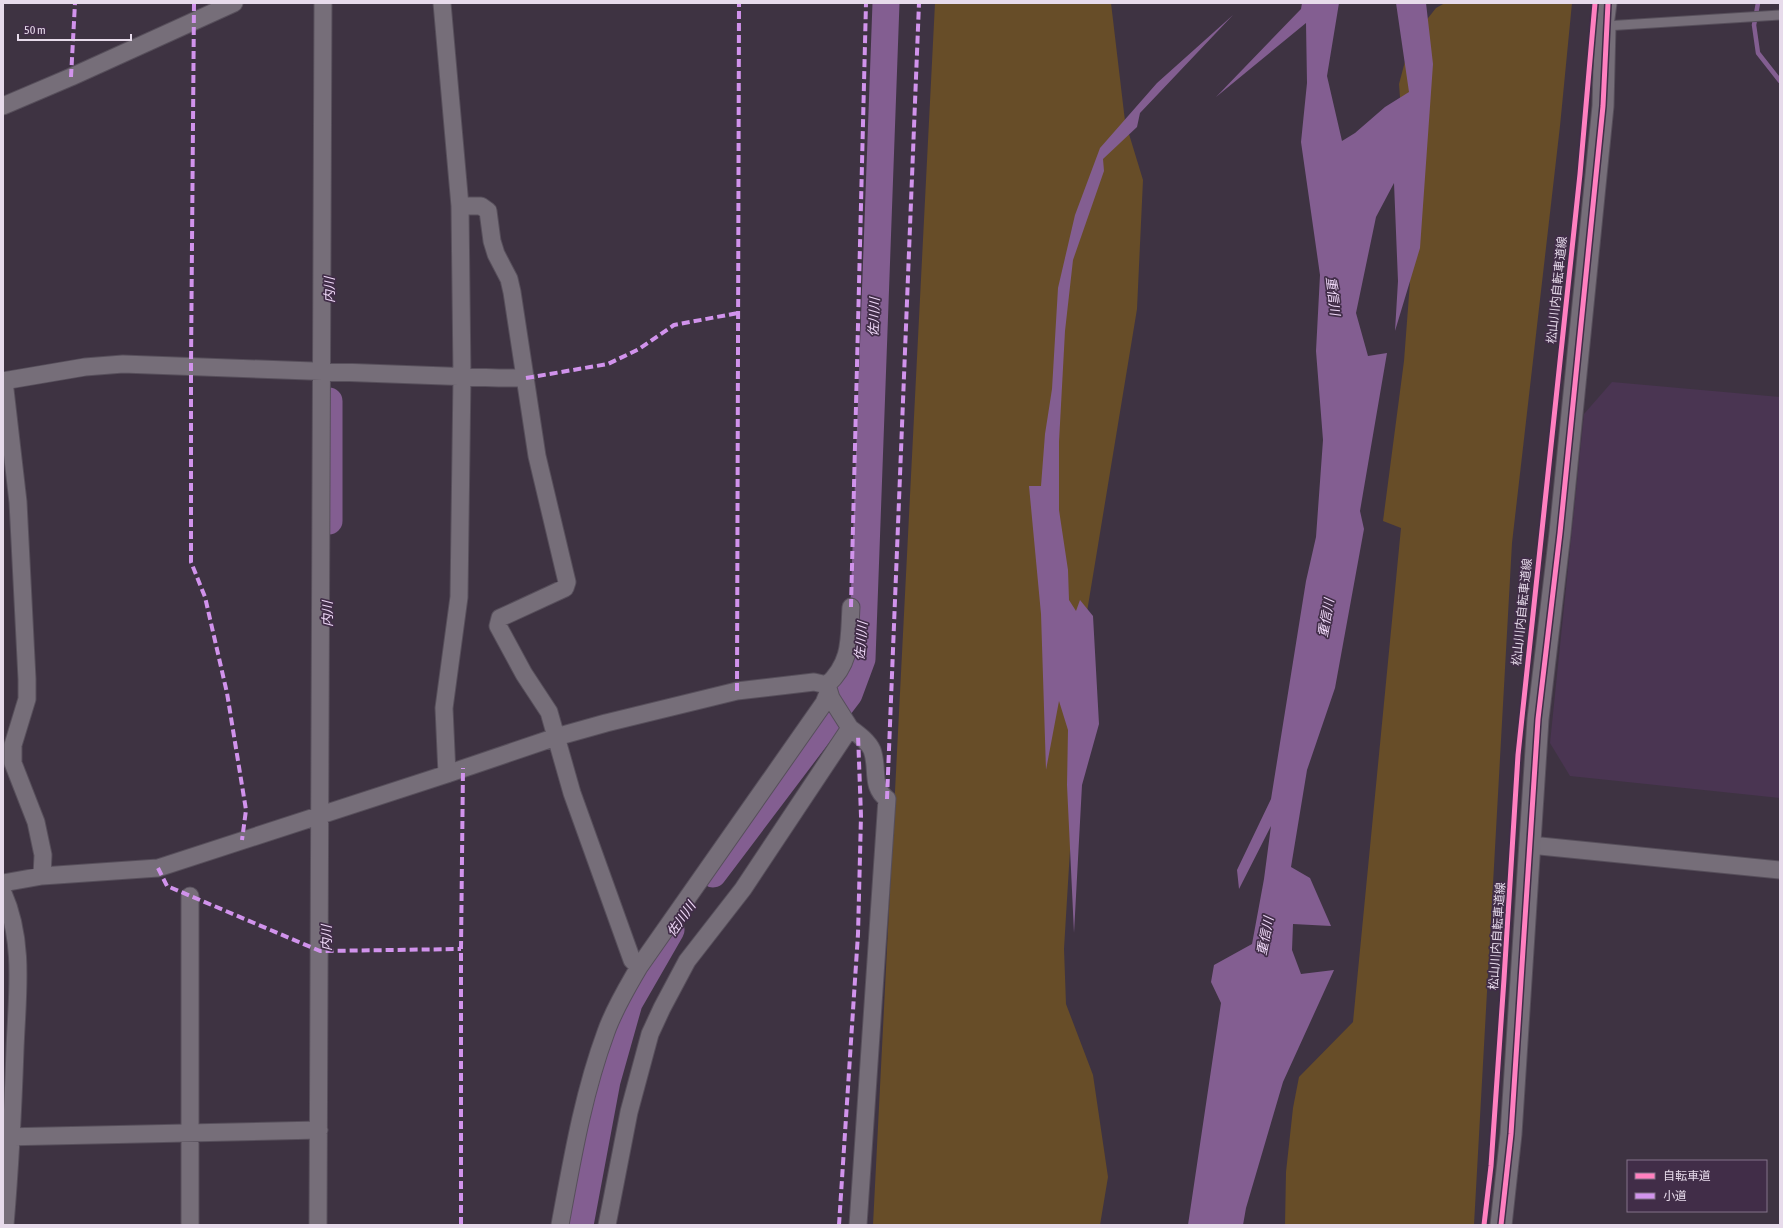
<svg xmlns="http://www.w3.org/2000/svg" width="1783" height="1228" font-family="'Asap Condensed','Noto Sans JP',sans-serif">
  <rect width="100%" height="100%" fill="#3e3342"/>
  <path fill="#4a3552" d="M 1612,382 L 1780,397 L 1780,798 L 1570,776 L 1550,743 L 1584,414 Z"/>
  <path fill="#674d28" d="M 935,3 L 1111,3 L 1125,121 L 1143,180 L 1137,309 L 1083,636 L 1064,949 L 1066,1004 L 1093,1075 L 1108,1177 L 1100,1225 L 873,1225 Z
    M 1445,3 L 1572,3 L 1560,126 L 1512,543 L 1474,1225 L 1285,1225 L 1286,1172 L 1293,1108 L 1299,1077 L 1353,1022 L 1401,528 L 1383,521 L 1404,361 L 1410,282 L 1404,151 L 1399,84 L 1407,54 L 1421,27 L 1436,8 Z"/>
  <path fill="#835e91" d="M 1302,3 L 1339,3 L 1327,76 L 1342,141 L 1355,133 L 1385,107 L 1409,92 L 1396,3 L 1426,3 L 1433,64 L 1420,248 L 1395,331 L 1398,281 L 1394,183 L 1376,217 L 1356,313 L 1368,356 L 1387,353 L 1360,511 L 1364,529 L 1335,688 L 1307,770 L 1291,867 L 1310,878 L 1331,926 L 1293,924 L 1292,950 L 1301,974 L 1334,970 L 1283,1082 L 1246,1208 L 1243,1225 L 1188,1225 L 1221,1003 L 1211,982 L 1214,965 L 1252,944 L 1264,879 L 1271,826 L 1239,889 L 1237,870 L 1271,799 L 1306,581 L 1316,537 L 1323,440 L 1316,351 L 1320,275 L 1301,142 L 1307,83 L 1306,23 L 1216,97 L 1301,9 Z
    M 1233,15 L 1140,113 L 1137,127 L 1103,159 L 1104,171 L 1073,260 L 1065,331 L 1059,442 L 1059,510 L 1068,570 L 1069,600 L 1076,611 L 1080,600 L 1093,616 L 1099,724 L 1082,785 L 1074,933 L 1067,785 L 1068,730 L 1059,701 L 1046,770 L 1041,614 L 1029,486 L 1041,486 L 1045,434 L 1052,389 L 1058,288 L 1075,215 L 1100,148 L 1157,83 Z"/>
  <g fill="none" stroke-linecap="round" stroke-linejoin="round">
    <path stroke="#835e91" stroke-width="4.5" d="M 1758,3 L 1754,25 L 1758,53 L 1780,81"/>
    <path stroke="#835e91" stroke-width="27" d="M 329,401 L 329,521
      M 713,874 L 849,694 L 862,659 L 886,3
      M 580,1225 L 607,1081 L 629,1003 L 671,930"/>
    <defs>
      <path id="service" d="M 1605,26 L 1780,15"/>
      <path id="minor" d="M 442,3 L 460,206 L 462,376 L 459,597 L 444,708 L 447,774
        M 1605,26 L 1608,3
        M 3,106 L 71,77 L 234,3
        M 460,206 L 481,206 L 488,211 L 492,241 L 496,254 L 509,279 L 512,292 L 537,456 L 567,582 L 565,588 L 500,618 L 498,626 L 524,674 L 549,712 L 572,793 L 632,960 L 639,967
        M 3,381 L 85,367 L 123,364 L 499,378 L 526,378
        M 4,381 L 18,502 L 27,679 L 27,699 L 13,745 L 13,763 L 36,822 L 43,855 L 42,876
        M 850,728 C 858,734 868,741 872,750 C 879,769 870,786 887,799 L 858,1225
        M 1530,845 L 1780,870
        M 3,883 L 42,876 L 158,868 L 447,774 L 556,737 L 606,723 L 737,691 L 814,682 L 827,685 C 852,662 849,639 851,607
        M 3,893 C 25,942 17,996 15,1049 C 13,1108 10,1166 5,1225
        M 3,1137 L 319,1130
        M 190,1225 L 190,896
        M 318,1225 L 323,3
        M 560,1225 C 572,1160 583,1094 606,1032 C 614,1009 627,988 639,967 L 824,703 L 828,693
        M 607,1225 L 629,1112 L 650,1034 L 662,1008 L 687,961 L 743,889 L 850,728 L 831,698 L 827,685"/>
      <path id="tertiary" d="M 1501,1225 L 1511,1134 L 1538,719 L 1560,533 L 1603,106 L 1605,26"/>
    </defs>
    <use href="#service" stroke="#574f5b" stroke-width="11"/>
    <use href="#minor" stroke="#574f5b" stroke-width="19"/>
    <use href="#tertiary" stroke="#574f5b" stroke-width="23"/>
    <use href="#service" stroke="#766e79" stroke-width="9"/>
    <use href="#minor" stroke="#766e79" stroke-width="17"/>
    <use href="#tertiary" stroke="#766e79" stroke-width="21"/>
    <path stroke="#d193ec" stroke-width="4" stroke-dasharray="8 4" stroke-linecap="butt" d="M 194,3 L 191,365 L 191,562 L 205,597 L 227,693 L 246,810 L 242,840
      M 71,77 L 75,3
      M 526,378 L 608,364 L 639,349 L 674,325 L 738,313
      M 851,607 L 866,3
      M 737,691 L 739,3
      M 887,799 L 919,3
      M 158,868 L 167,886 L 320,951 L 461,949
      M 461,1225 L 461,949 L 463,768
      M 839,1225 L 858,934 L 861,816 L 858,734"/>
    <defs>
      <path id="cycleway" d="M 1484,1225 L 1491,1166 L 1504,979 L 1518,755 L 1580,174 L 1595,3
        M 1501,1225 L 1511,1134 L 1538,719 L 1560,533 L 1603,106 L 1608,3"/>
    </defs>
    <use href="#cycleway" stroke="#412d48" stroke-width="8"/>
    <use href="#cycleway" stroke="#ff80c0" stroke-width="5"/>
  </g>
  <g text-anchor="middle" dominant-baseline="central" stroke-width="3.5" stroke-linejoin="round" paint-order="stroke">
    <g font-size="12" fill="#e7dbeb" stroke="#412d48">
      <text transform="translate(1557 290) rotate(-84)">松山川内自転車道線</text>
      <text transform="translate(1522 612) rotate(-84)">松山川内自転車道線</text>
      <text transform="translate(1497 936) rotate(-86)">松山川内自転車道線</text>
    </g>
    <g font-size="13" font-style="italic" fill="#f2dbfb" stroke="#412d48">
      <text transform="translate(329 290) rotate(-90)">内川</text>
      <text transform="translate(1333 296) rotate(83)">重信川</text>
      <text transform="translate(874 317) rotate(-88)">佐川川</text>
      <text transform="translate(327 614) rotate(-90)">内川</text>
      <text transform="translate(1326 618) rotate(-80)">重信川</text>
      <text transform="translate(861 641) rotate(-85)">佐川川</text>
      <text transform="translate(681 919) rotate(-55)">佐川川</text>
      <text transform="translate(1265 936) rotate(-79)">重信川</text>
      <text transform="translate(326 938) rotate(-90)">内川</text>
    </g>
  </g>
  <rect width="1783" height="1228" fill="none" stroke="#e7dbeb" stroke-width="8"/>
  <rect x="1627" y="1160" width="140" height="52" fill="#412d48" stroke="#837389"/>
  <rect x="1635" y="1173" width="20" height="6" fill="#ff80c0" stroke="#837389"/>
  <text x="1663" y="1180" font-size="12" fill="#e7dbeb">自転車道</text>
  <rect x="1635" y="1193" width="20" height="6" fill="#d193ec" stroke="#837389"/>
  <text x="1663" y="1200" font-size="12" fill="#e7dbeb">小道</text>
  <path d="M18 34v6h113v-6" fill="none" stroke="#e7dbeb" stroke-width="2"/>
  <text x="24" y="34" font-size="12" fill="#e7dbeb" stroke="#412d48" stroke-width="3" paint-order="stroke">50 m</text>
</svg>
